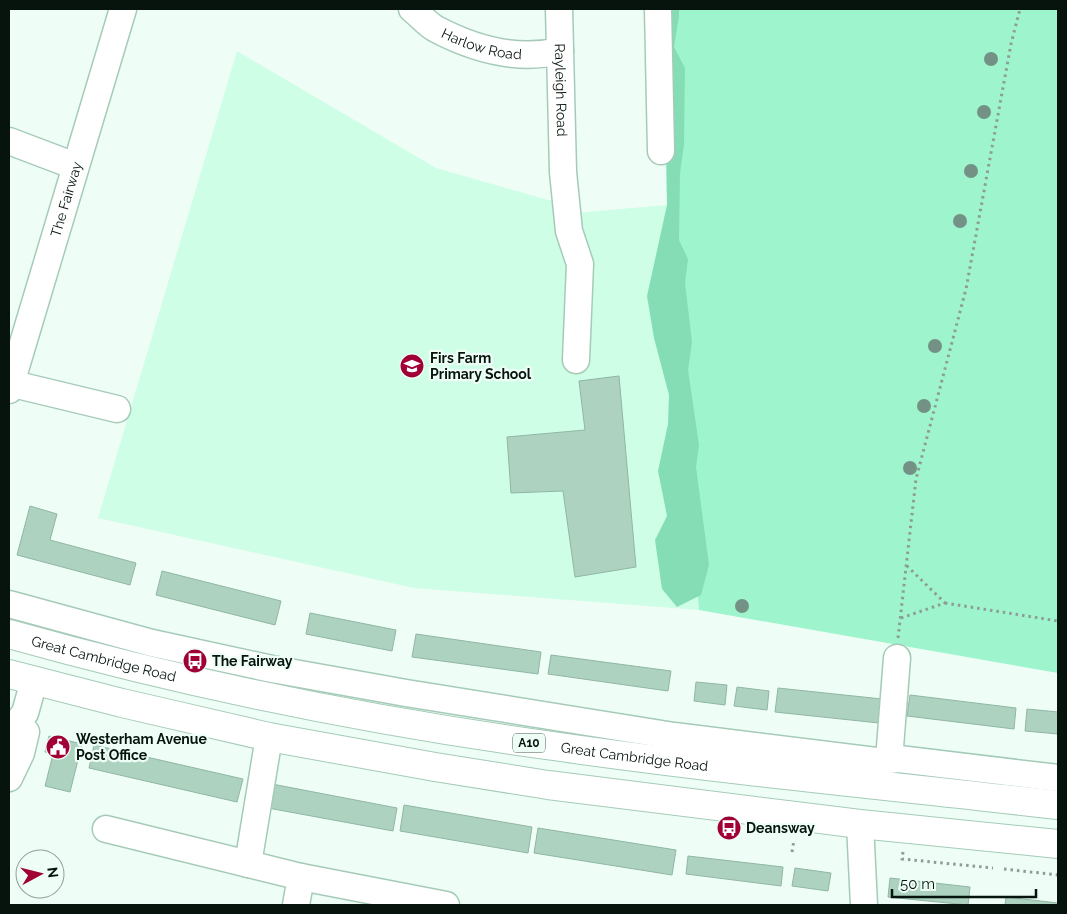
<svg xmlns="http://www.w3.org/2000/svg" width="1067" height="914" font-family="Raleway,sans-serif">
  <rect width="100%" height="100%" fill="#eefef6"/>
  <path fill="#cefee6" d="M 237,51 L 436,168 L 548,200 L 573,201 L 575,213 L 667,205 L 699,610 L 414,588 L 98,518 Z"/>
  <path fill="#9df4cd" d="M 664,9 L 1058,9 L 1058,673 L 699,610 L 667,205 Z"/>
  <path fill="#85ddb6" d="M 664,9 L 679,9 L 679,16 L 674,47 L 685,68 L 684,145 L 680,173 L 679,240 L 688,259 L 685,283 L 692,342 L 688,370 L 699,445 L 696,467 L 709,565 L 701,595 L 677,607 L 662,589 L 655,540 L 667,516 L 658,471 L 668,424 L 669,395 L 654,338 L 647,296 L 667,205 Z"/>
  <path fill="#add3c0" stroke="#90b6a4" d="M 619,376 L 636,567 L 575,577 L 563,491 L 511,493 L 507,437 L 585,430 L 579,381 Z
    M 30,506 L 57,514 L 50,540 L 136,563 L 130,585 L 17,555 Z
    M 162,571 L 281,601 L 275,625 L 156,595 Z
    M 310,613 L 396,630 L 392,651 L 306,634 Z
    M 416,634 L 541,652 L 538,674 L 412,657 Z
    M 551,655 L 671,671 L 668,691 L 548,674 Z
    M 696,682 L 727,685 L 725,705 L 694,701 Z
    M 737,687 L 769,691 L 767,710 L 734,706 Z
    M 778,688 L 882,699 L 879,723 L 775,712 Z
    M 910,695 L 1016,708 L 1014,729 L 907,716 Z
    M 1027,709 L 1058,712 L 1058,734 L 1025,731 Z
    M 49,736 L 82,744 L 70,792 L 45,786 L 53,754 L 45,752 Z
    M 94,745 L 243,779 L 237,802 L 89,768 Z
    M 272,784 L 397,808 L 393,831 L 268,808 Z
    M 404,805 L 532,827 L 528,853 L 400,831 Z
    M 538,828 L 676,850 L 672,875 L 534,853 Z
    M 688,856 L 783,867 L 781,886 L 686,874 Z
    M 795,868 L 831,873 L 828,891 L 792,886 Z
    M 890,878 L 970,887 L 968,905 L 888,897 Z
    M 1006,897 L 1058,903 L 1058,905 L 1005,905 Z"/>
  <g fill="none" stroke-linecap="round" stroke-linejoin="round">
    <defs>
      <g id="minor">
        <path id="s1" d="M 412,9 C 420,15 427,24 436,29 C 474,49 517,61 560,51"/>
        <path id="s2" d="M 559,9 L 563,172 L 569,231 L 580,264 L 576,360"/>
        <path d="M 658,9 L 661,151"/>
        <path d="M 9,141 L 75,166"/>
        <path d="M 9,383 L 117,409"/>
        <path id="s3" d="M 9,390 L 123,9"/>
        <path d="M 9,604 L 152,643 L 272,669 L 406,693 L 674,736 L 876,761 L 899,759 L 1058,778"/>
        <path d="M 9,748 L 15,725 L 25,713 L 34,681"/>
        <path d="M 889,760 L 897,658"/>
        <path d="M 9,778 L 21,753 L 26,732"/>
        <path d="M 860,824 L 864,905"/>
        <path d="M 106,829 L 301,877 L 446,905"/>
        <path d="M 248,864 L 269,737"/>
        <path d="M 296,905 L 301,877"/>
      </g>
      <g id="highway">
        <path id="s4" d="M 9,634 C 187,684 370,721 553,746 C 721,770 890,786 1058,805"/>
        <path d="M 9,674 L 122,703 L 269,737 L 435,767 L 548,785 L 860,824 L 1058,844"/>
      </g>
    </defs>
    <use href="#minor" stroke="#a5cbb8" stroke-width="29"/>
    <use href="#highway" stroke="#a5cbb8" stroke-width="30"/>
    <path stroke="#8d9d95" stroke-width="3" stroke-dasharray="2.5 4" stroke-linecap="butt" d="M 945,603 L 1058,621
      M 901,618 L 945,603 L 907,566
      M 898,638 L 916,479 L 966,289 L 1011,44 L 1020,9
      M 792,852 L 794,840
      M 903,852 L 902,859 L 993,868
      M 1004,869 L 1058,875"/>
    <use href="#minor" stroke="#fff" stroke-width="26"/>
    <use href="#highway" stroke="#fff" stroke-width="28"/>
  </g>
  <g fill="#749185">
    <circle cx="991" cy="59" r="7"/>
    <circle cx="984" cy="112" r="7"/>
    <circle cx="971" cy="171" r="7"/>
    <circle cx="960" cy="221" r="7"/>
    <circle cx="935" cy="346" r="7"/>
    <circle cx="924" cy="406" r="7"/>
    <circle cx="910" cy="468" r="7"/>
    <circle cx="742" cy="606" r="7"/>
  </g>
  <defs>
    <symbol id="school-disc" viewBox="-11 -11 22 22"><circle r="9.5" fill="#a10036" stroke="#eefef6"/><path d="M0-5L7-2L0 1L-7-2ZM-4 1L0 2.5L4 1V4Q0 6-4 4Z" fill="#fff"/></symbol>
    <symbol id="bus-disc" viewBox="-11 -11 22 22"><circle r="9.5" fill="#a10036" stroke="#eefef6"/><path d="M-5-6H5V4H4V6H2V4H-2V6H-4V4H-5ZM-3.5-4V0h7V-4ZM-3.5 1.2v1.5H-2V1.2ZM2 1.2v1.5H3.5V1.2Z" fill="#fff"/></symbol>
    <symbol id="civic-disc" viewBox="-11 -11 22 22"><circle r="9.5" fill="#a10036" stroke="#eefef6"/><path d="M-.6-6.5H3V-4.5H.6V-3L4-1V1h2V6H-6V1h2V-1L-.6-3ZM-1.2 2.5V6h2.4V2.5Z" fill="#fff"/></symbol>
  </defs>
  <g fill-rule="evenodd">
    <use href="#school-disc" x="398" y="352" width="28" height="28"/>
    <use href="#bus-disc" x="181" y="647" width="28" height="28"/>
    <use href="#civic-disc" x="44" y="733" width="28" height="28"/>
    <use href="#bus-disc" x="715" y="814" width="28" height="28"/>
  </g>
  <g text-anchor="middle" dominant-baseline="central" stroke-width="4.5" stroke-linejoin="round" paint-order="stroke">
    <rect fill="#eefef6" stroke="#4c5a53" stroke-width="1" x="513" y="733.5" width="32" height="19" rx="4"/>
    <g font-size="12" font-weight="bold" fill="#06140d">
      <text x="529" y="743">A10</text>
    </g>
    <g font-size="14" fill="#06140d" stroke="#eefef6">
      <text stroke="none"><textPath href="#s1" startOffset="80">Harlow Road</textPath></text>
      <text stroke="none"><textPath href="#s2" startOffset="81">Rayleigh Road</textPath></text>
      <text stroke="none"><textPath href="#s3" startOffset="199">The Fairway</textPath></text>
      <text stroke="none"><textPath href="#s4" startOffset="98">Great Cambridge Road</textPath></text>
      <text stroke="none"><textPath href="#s4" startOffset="638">Great Cambridge Road</textPath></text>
    </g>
    <g font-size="14" font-weight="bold" fill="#06140d" stroke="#eefef6" text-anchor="start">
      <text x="430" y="358">Firs Farm<tspan x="430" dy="16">Primary School</tspan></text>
      <text x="212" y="661">The Fairway</text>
      <text x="76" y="739">Westerham Avenue<tspan x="76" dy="16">Post Office</tspan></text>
      <text x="746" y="828">Deansway</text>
    </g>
  </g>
  <rect width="1067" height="914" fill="none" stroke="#06140d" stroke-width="20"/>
  <g transform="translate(40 874) rotate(83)"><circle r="24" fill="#eefef6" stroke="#91a099"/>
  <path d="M0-4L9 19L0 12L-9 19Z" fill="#a10036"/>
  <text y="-8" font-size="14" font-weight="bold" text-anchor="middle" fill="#06140d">N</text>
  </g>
  <path d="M892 889v8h144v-8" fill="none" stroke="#06140d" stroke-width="2.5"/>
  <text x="900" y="889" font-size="15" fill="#06140d" stroke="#eefef6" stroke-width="4" paint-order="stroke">50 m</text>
</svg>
